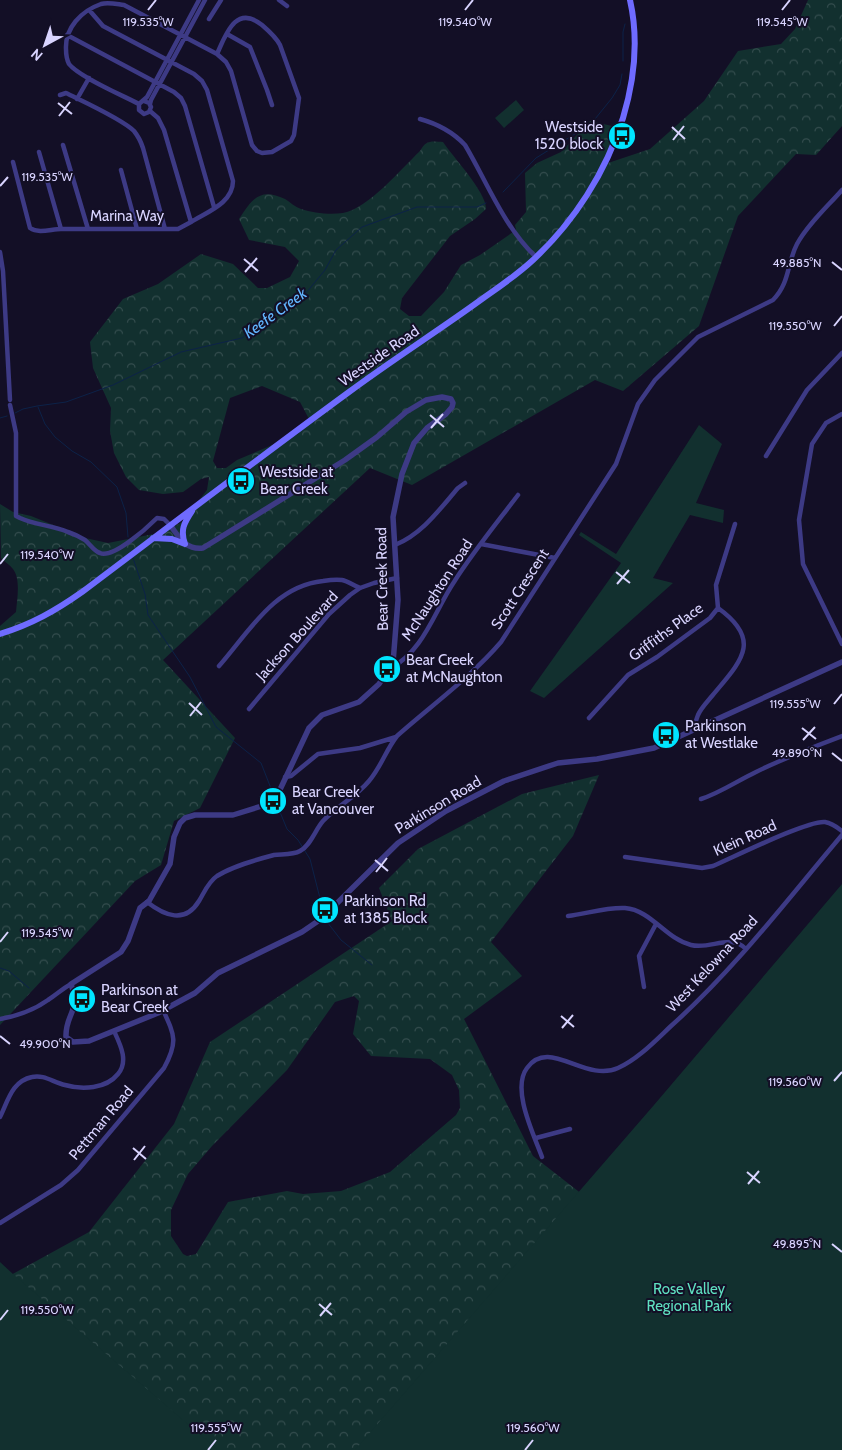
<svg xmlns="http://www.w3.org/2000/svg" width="842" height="1450" font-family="Cabin,sans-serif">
  <defs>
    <pattern id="forest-crowns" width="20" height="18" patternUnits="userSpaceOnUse" patternTransform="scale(1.25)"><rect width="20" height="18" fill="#12302f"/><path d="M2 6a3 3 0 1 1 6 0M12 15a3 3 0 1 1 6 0" fill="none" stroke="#344d4e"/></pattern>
  </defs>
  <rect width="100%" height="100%" fill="#130f26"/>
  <path fill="url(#forest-crowns)" fill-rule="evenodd" d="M 808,0 L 842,0 L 842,126 L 816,155 L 796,154 L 738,216 L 699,326 L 623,391 L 595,380 L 412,485 L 370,468 L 163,660 L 235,738 L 200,808 L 174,821 L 161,865 L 135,881 L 0,1025 L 0,626 L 16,612 C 17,600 21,579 13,569 C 10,565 4,561 1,558 L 0,504 L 13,512 L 31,516 L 85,538 L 108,543 L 164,532 L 182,522 L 207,490 L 209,477 L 201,479 L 183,492 L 163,494 L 139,490 L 126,477 L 114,453 L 110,431 L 111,408 L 93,368 L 90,342 L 123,299 L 158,284 L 201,254 L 233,264 L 258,288 L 267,288 L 290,277 L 299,261 L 285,247 L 249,240 L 239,219 C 252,199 260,187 285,199 C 290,202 295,207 301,209 C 313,213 330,215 343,213 C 369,208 401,169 420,151 C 426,140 431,141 443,142 C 453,157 487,193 486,209 L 475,219 L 450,236 L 402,298 L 400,309 L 409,316 L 421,316 L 444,292 L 461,265 L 480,255 L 516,230 L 515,225 L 526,212 L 525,173 L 537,163 L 561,152 L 590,121 L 621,128 L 605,164 L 650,149 L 704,101 L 738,51 L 781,44 L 795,29 ZM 262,386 L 300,402 L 309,419 L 298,434 L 237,460 L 226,468 L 217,468 L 213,461 L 230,398 Z
    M 599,775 L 573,836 L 491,942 L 522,976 L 464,1019 L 533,1156 L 587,1198 L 842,1450 L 0,1450 L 0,1281 L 89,1232 L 174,1124 L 210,1042 L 392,921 L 379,888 L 418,849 L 522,794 ZM 354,996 L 359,1001 L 353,1034 L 371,1056 L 430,1059 L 452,1075 L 459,1090 L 460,1108 L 456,1115 L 390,1172 L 341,1191 L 303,1194 L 287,1191 L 228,1202 L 196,1254 L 187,1256 L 183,1254 L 171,1236 L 171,1210 L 188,1174 L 212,1146 L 287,1070 L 335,1002 Z"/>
  <path fill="#12302f" d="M 516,100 L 524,110 L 504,128 L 495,118 Z
    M 699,425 L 722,444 L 696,503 L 724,510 L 723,523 L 690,515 L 653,578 L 673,583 L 544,698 L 530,691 L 621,563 L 579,535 L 581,532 L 616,554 Z
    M 842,884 L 842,1450 L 355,1450 L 654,1105 Z
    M 0,1262 L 13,1274 L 218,1450 L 0,1450 Z"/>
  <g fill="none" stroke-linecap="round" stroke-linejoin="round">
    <path stroke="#0c2248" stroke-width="1" d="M 623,61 L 623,32 L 625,24
      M 503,192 L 536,158 L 591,124 L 612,98 L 620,85 L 622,74
      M 38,407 L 45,424 L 55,437 L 72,451 L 91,462 L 117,487 L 126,513 L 128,537
      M 15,413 L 23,409 L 37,406 L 66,402 L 113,385 L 181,352 L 242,338 L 274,312 L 292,304 L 306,293 L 325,270 L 336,250 L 362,227 L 417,207 L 477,207 L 486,203
      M 0,418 L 7,416
      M 133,558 L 145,594 L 148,615 L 190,677 L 216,727 L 261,763 L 274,796
      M 275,800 L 287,829 L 298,840 L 310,859 L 324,914
      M 324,918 L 341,940 L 372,965
      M 0,968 L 9,971 L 29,988"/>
    <path stroke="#3d3a85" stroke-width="4.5" d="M 279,0 L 287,6
      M 90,11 L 103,26 L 194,74 L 202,81 L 207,90 L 233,181 C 233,203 207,212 191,222
      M 209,19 L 221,0
      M 227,34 L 250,47 L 267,90 L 272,105
      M 67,35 L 174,92 L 181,98 L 185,106 L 214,207
      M 60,95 L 66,93 C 82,101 122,119 134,131 C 138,136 141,142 143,148 L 165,229
      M 77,99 L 89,78
      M 144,101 L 149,103 L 151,107 L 149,112 L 144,114 L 139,110 L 139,104 L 147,97 L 199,0
      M 139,104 C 124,96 79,77 69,64 C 67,60 66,54 66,49 C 65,28 81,11 101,4 C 108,2 116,4 124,5 L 217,54 L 226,62 L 231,71 L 252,145 L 257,151 L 262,153 L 272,152 L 291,141 L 294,135 L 299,98 L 280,45 C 276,37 269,31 262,25 C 236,4 226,34 217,54
      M 150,104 L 151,100 L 205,0
      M 420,119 C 438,124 452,131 465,145 C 487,182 504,227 536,257
      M 63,145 L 88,229
      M 39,152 L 61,229
      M 13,162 L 30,228 C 39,234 51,229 61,229 L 178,229 L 191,222 L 164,130 L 158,118 L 150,111
      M 121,170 L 137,229
      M 0,252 L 3,271 L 10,400
      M 10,405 L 16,433 L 16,516 L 20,518 C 35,525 52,525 68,532 C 74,534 80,537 85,540 C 90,544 94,551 100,553 C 113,559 148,527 157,518 L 164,519 L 170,525
      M 842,414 L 826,423 L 812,444 L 799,520 L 803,564 L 842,644
      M 766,456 L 807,390 L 842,353
      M 481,544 L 555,558
      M 395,545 C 422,534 439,510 458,488 L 465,483
      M 219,666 C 249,632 274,586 323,581 C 329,580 336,579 342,580 C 348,581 354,586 360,588
      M 391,668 C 424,650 434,612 454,582 C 473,552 496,524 518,495
      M 249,709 L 329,614 L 350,595 L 360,588 L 374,583 L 397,578
      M 589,718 L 628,675 L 657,657 L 710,618 L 718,608 L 716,585 L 735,524
      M 693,730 C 695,725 696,720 698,715 C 701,708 707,702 712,696 C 740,662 764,641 718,608
      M 285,777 L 291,776 L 318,754 L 360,748 L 396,737
      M 701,799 C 720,793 737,781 756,772 C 784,758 813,747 842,736
      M 625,857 L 702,868 L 713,866 C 734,857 808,820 825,822 C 831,823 837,827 842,831
      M 147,902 C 165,916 185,924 199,901 C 204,893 208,882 217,876 C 233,866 255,860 274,855 C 282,854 293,855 300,851 C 311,845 315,830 323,821 C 337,806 356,797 369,781 C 381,767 386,750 397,736 C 432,705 471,677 501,642 L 616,464 L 638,404 L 655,380 L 698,337 L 773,300 C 790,283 787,263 797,244 C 808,224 827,207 842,190
      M 568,916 C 586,914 606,907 625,908 C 651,910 666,939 691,945 C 711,950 730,933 746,949
      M 644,987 L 639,956 L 656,924
      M 0,1019 C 17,1016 34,1010 48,1000 C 56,995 62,989 71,984
      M 0,1117 C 8,1101 12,1081 32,1077 C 44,1074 54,1083 65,1085 C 82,1090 106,1089 118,1074 C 129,1061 120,1044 114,1031
      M 536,1138 L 570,1129
      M 542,1157 C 534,1135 511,1089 527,1068 C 549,1037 585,1083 618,1068 C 638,1059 655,1041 671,1026 C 735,969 787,900 842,835
      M 0,1223 L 61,1185 L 78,1170 L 164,1068 C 178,1042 175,1036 163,1010"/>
    <path stroke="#3d3a85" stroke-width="5.5" d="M 170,525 C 180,538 185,550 203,548 L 345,460 L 377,437 L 406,412 L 426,400 L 442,397 L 451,399 L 453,403 L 452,407 L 446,414 L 427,428 L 414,443 L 402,474 L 393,517 L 398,600 L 393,663 L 379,684 L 359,702 L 322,715 L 309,728 L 277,796 L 265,805 L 233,815 L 195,815 L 185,818 L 180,823 L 174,837 L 170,864 L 149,901 L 140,908 L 128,941 L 121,952 L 71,984 C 81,1012 65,1014 66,1037 L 73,1042 L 89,1041 L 158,1013 L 195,993 L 218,973 L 302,932 L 321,919 L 398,843 L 446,811 L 504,781 L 558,763 L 597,759 L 654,748 L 842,662"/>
    <path stroke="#6f6bff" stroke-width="6" d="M 153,538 L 172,539 L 185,544
      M 185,544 C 180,530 184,523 192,511
      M 0,634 C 32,624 55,611 82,592 C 171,525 259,458 349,392 C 392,360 438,331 482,299 C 499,287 517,275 533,260 C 574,222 606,172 623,118 C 635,78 639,40 630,0"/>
  </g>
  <path fill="none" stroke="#d9d4ff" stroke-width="2" d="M 148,10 L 156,0M 465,10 L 473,0M 782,10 L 790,0M 58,103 L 72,114M 59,116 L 70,102M 672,127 L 685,139M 673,140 L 684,126M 0,186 L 8,177M 244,259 L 258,271M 832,262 L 842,270M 245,272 L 257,258M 834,326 L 842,316M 430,415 L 444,427M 431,428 L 443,414M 0,564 L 8,554M 616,572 L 630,583M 617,584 L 629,570M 189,703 L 202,715M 834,704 L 842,694M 190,716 L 201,702M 802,728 L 816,739M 803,740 L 815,727M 832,753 L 842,761M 375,860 L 388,871M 376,872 L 387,858M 0,942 L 8,932M 561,1016 L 574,1027M 562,1028 L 573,1015M 0,1036 L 10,1044M 834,1081 L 842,1072M 133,1148 L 146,1159M 134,1160 L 145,1146M 747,1172 L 760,1183M 748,1184 L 759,1171M 832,1244 L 842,1252M 319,1304 L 332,1315M 320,1316 L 331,1303M 0,1320 L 8,1310M 208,1450 L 216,1440M 525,1450 L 533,1440"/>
  <defs>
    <symbol id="bus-disc" viewBox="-11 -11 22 22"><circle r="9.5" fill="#00e5ff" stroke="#130f26"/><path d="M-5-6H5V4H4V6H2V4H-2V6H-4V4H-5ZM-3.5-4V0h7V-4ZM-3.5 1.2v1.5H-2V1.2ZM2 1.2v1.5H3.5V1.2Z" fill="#111"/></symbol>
  </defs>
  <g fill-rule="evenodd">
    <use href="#bus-disc" x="606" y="120" width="32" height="32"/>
    <use href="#bus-disc" x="225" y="465" width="32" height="32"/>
    <use href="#bus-disc" x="371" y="653" width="32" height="32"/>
    <use href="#bus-disc" x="650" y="719" width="32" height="32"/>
    <use href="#bus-disc" x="257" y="785" width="32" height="32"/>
    <use href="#bus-disc" x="309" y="894" width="32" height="32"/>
    <use href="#bus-disc" x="66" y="983" width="32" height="32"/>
  </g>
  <g text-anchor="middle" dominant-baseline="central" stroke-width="4" stroke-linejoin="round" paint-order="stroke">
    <g font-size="15" fill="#d9d4ff" stroke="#130f26" text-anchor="start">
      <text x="603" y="127" text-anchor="end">Westside<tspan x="603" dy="17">1520 block</tspan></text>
      <text x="260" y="472">Westside at<tspan x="260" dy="17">Bear Creek</tspan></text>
      <text x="406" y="660">Bear Creek<tspan x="406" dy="17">at McNaughton</tspan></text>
      <text x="685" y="726">Parkinson<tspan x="685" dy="17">at Westlake</tspan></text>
      <text x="292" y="792">Bear Creek<tspan x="292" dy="17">at Vancouver</tspan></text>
      <text x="344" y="901">Parkinson Rd<tspan x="344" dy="17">at 1385 Block</tspan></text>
      <text x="101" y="990">Parkinson at<tspan x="101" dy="17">Bear Creek</tspan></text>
    </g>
    <g font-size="15" fill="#d9d4ff" stroke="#130f26">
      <text x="127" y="216">Marina Way</text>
      <text transform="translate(379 356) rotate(-35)">Westside Road</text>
      <text transform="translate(382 579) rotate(-91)">Bear Creek Road</text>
      <text transform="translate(520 589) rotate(-57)">Scott Crescent</text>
      <text transform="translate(437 590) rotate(-57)">McNaughton Road</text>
      <text transform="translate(666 632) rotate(-36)">Griffiths Place</text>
      <text transform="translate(297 636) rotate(-48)">Jackson Boulevard</text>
      <text transform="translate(438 805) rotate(-31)">Parkinson Road</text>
      <text transform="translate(745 838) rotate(-24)">Klein Road</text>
      <text transform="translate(712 964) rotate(-47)">West Kelowna Road</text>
      <text transform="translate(101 1123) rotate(-50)">Pettman Road</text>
    </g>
    <g font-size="15" fill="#5fe0c0" stroke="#130f26">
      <text x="689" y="1289">Rose Valley<tspan x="689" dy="17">Regional Park</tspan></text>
    </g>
    <g font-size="16" font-style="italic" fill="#62b6ff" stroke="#130f26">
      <text transform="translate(275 313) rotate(-36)">Keefe Creek</text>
    </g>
  </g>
  <g font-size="12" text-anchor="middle" fill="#d9d4ff" stroke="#130f26" stroke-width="4" stroke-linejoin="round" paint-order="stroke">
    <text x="148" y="26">119.535°W</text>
    <text x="465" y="26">119.540°W</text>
    <text x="782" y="26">119.545°W</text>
    <text x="47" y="181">119.535°W</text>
    <text x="797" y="267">49.885°N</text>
    <text x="795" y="330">119.550°W</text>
    <text x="47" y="559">119.540°W</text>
    <text x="795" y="708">119.555°W</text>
    <text x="797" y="757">49.890°N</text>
    <text x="47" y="937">119.545°W</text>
    <text x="45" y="1048">49.900°N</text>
    <text x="795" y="1086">119.560°W</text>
    <text x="797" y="1248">49.895°N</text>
    <text x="47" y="1314">119.550°W</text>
    <text x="216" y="1432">119.555°W</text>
    <text x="533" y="1432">119.560°W</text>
  </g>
  <g transform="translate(45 45) rotate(220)" stroke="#130f26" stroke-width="4" paint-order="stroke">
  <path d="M0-4L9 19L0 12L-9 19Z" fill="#d9d4ff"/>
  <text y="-8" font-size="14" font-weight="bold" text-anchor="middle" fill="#d9d4ff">N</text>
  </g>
</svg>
